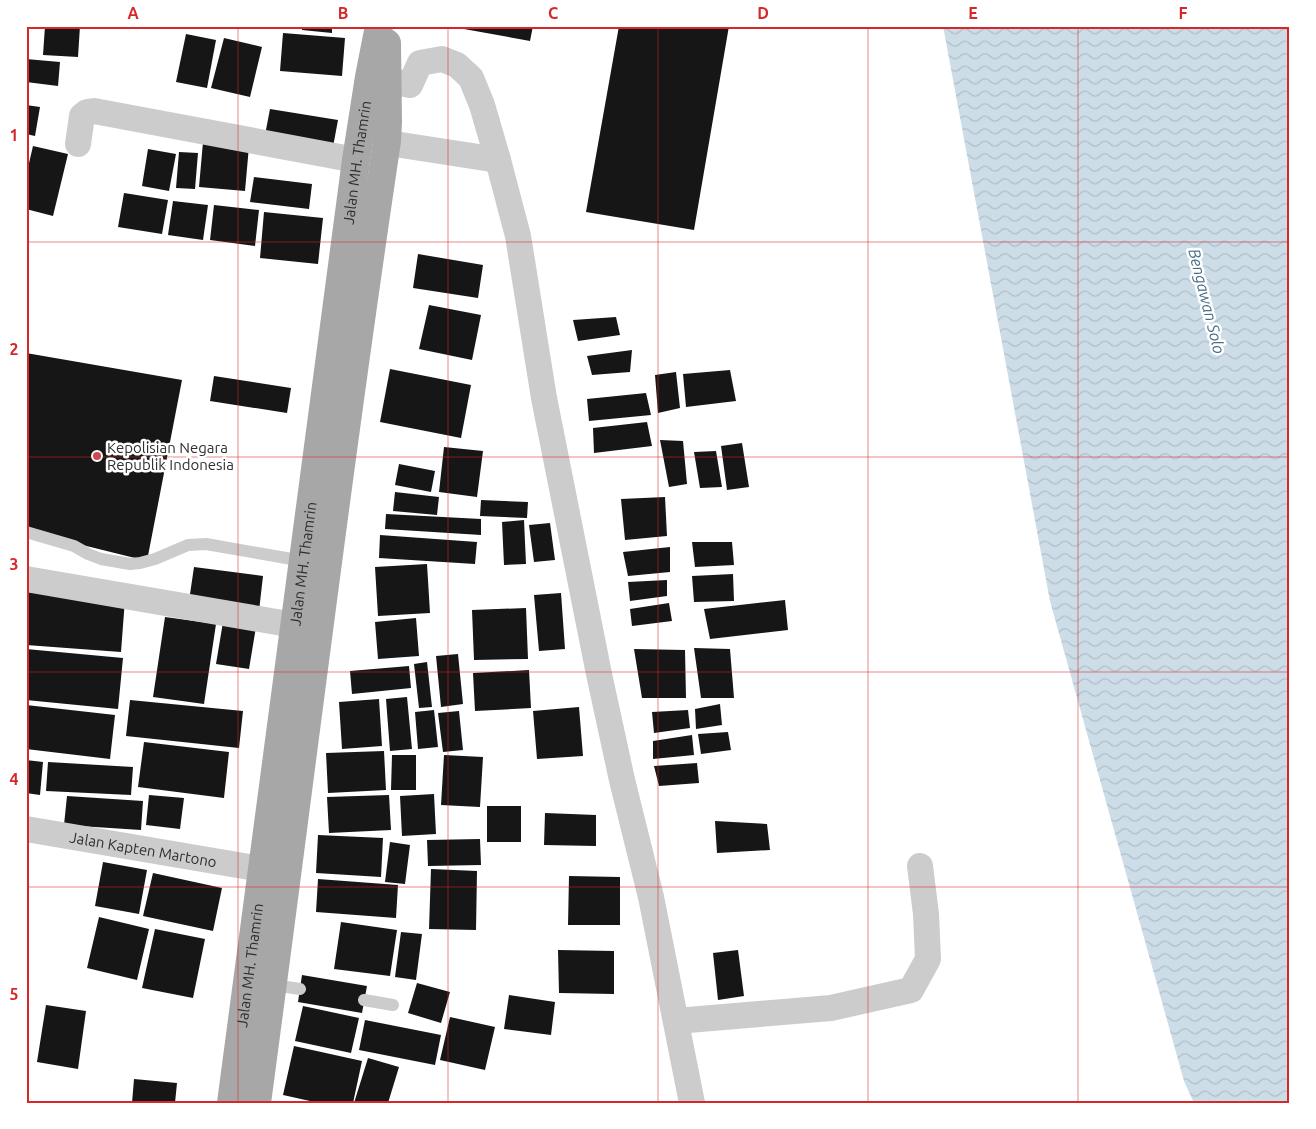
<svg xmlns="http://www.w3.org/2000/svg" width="1316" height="1129" font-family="Ubuntu,sans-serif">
  <defs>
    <pattern id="water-waves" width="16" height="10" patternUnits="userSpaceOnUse" patternTransform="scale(1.25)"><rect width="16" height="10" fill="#cddde8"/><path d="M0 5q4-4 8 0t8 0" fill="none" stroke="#b0bec7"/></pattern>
  </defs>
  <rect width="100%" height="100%" fill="#fff"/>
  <path fill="url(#water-waves)" d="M 943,26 L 1290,26 L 1290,1103 L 1194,1103 L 1184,1081 L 1050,601 Z"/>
  <path fill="#161616" d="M 45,26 L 80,26 L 78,57 L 43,55 Z
    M 302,26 L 332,26 L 332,33 L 302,30 Z
    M 465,26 L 533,26 L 530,41 L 464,29 Z
    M 619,26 L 729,26 L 694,230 L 586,212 Z
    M 283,33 L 345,38 L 342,76 L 280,71 Z
    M 186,34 L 216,40 L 207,88 L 176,82 Z
    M 224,38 L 262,47 L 250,97 L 211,88 Z
    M 26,59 L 60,62 L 58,86 L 26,82 Z
    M 26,105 L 40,107 L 35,136 L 26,134 Z
    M 270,109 L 338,120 L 333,147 L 265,135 Z
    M 203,142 L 249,146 L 245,191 L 199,187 Z
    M 33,146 L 68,154 L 53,216 L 26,209 L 26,176 Z
    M 148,149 L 176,154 L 169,191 L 142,186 Z
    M 179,152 L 198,153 L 195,189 L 176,188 Z
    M 254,177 L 312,184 L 309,209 L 250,202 Z
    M 124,193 L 168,200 L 162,234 L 118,227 Z
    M 173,201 L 208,205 L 203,240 L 168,235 Z
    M 214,205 L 259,210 L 255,246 L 210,240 Z
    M 264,212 L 323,218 L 318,264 L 260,258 Z
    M 418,254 L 483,265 L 478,298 L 413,288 Z
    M 429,305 L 481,315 L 472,360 L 419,349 Z
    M 616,317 L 620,335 L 578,341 L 573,320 Z
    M 632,350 L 630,372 L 592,375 L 587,356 Z
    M 26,353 L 182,380 L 147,561 L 26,531 Z
    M 390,369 L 471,385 L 461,438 L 380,422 Z
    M 730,370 L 736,401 L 686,407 L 683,374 Z
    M 676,372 L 680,408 L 658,413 L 655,375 Z
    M 214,376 L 291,388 L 287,413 L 210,401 Z
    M 646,393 L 651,415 L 589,421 L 587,399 Z
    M 647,422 L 652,446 L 594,453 L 593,428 Z
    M 660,440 L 683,441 L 687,484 L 669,487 Z
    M 742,443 L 749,487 L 727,490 L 721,446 Z
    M 444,447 L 483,451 L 477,497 L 439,492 Z
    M 716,451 L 722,487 L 700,488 L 694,452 Z
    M 399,464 L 435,471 L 431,492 L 395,485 Z
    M 395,492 L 439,497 L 437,515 L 393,511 Z
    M 665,497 L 667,536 L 625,540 L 621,499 Z
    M 481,500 L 528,502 L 527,518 L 480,516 Z
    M 386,514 L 481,519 L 481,535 L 385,529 Z
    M 524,520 L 526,564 L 504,565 L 502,522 Z
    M 550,523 L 555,560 L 534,562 L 529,525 Z
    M 380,535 L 477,542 L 475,564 L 379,558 Z
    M 692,542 L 732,542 L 734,565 L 695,567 Z
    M 670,547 L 670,572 L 628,576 L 623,552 Z
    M 427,564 L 430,613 L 378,616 L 375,567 Z
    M 194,567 L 263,576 L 259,611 L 189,601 Z
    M 733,574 L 734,601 L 694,602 L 692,576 Z
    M 667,580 L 667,596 L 630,601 L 628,582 Z
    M 26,592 L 125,599 L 121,652 L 26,645 Z
    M 561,593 L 565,649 L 539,651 L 534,595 Z
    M 785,600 L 788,630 L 710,639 L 704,609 Z
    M 669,603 L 672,621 L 632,626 L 630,609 Z
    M 526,608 L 528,659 L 474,660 L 472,610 Z
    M 165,617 L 216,624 L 204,704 L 153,697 Z
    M 416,618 L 419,656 L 378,659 L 375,622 Z
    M 223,622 L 256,627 L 249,669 L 216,664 Z
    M 694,648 L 730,649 L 734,698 L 701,698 Z
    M 26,649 L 123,658 L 118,709 L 26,700 Z
    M 634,649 L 685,650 L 686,698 L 642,698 Z
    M 458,654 L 463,704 L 441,707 L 436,656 Z
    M 427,662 L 432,707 L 419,708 L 414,664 Z
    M 409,666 L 411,688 L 352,694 L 350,671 Z
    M 529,670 L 531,708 L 475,711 L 473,673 Z
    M 407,697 L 412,749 L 390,751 L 386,699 Z
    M 379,699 L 382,746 L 342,749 L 339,702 Z
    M 130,700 L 243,711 L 239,748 L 126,736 Z
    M 720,704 L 722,725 L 696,729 L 695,709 Z
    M 26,705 L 115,715 L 110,759 L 26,749 Z
    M 579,707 L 583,756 L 537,759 L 533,711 Z
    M 434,710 L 438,747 L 418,749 L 415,712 Z
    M 688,710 L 690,728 L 654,733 L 652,712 Z
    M 459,711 L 463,750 L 443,752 L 438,713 Z
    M 728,732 L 731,750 L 701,754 L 698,734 Z
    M 692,735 L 694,755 L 653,759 L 653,741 Z
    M 144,742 L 229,752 L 224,798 L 138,787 Z
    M 384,751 L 386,790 L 328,793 L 326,753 Z
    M 392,755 L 416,755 L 416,790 L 391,790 Z
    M 444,755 L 483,757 L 480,807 L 441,805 Z
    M 26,760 L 43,762 L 40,795 L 26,793 Z
    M 48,762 L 133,767 L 131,795 L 46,791 Z
    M 697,763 L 699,783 L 659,786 L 654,766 Z
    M 434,794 L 436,834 L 402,836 L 400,796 Z
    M 149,795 L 184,798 L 180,829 L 146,825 Z
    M 389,795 L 391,830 L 329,833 L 327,797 Z
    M 67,796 L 143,801 L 141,830 L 64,825 Z
    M 487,806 L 521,806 L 521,842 L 487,842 Z
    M 545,813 L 596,815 L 596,846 L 544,845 Z
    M 715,821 L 767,824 L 770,850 L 717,853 Z
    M 318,835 L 383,838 L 381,877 L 316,873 Z
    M 480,839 L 481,865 L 428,866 L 427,840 Z
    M 390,842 L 410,845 L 405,884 L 385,882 Z
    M 103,862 L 147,870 L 139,914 L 95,906 Z
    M 431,869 L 477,871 L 476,930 L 429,929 Z
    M 153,873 L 222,888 L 213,931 L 143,916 Z
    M 569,876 L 620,877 L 620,925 L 568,925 Z
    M 318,879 L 398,885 L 396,918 L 316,912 Z
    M 99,917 L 149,929 L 137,980 L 87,968 Z
    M 341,922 L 397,930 L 390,976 L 334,969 Z
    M 155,929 L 205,939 L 193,998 L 142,988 Z
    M 401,932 L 422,934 L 416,980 L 395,977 Z
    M 558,950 L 614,951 L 614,994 L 559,993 Z
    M 738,950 L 744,996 L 718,1000 L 713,953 Z
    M 302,975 L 367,986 L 362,1013 L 298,1002 Z
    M 417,983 L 450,992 L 441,1023 L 408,1013 Z
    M 509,995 L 555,1002 L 551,1035 L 504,1029 Z
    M 46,1005 L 86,1011 L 78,1069 L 37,1062 Z
    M 303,1006 L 359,1018 L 351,1053 L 295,1041 Z
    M 450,1017 L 495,1027 L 485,1070 L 440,1060 Z
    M 365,1020 L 441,1035 L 435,1065 L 359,1050 Z
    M 294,1046 L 362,1061 L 353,1103 L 319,1103 L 283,1095 Z
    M 368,1058 L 399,1067 L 388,1103 L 354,1103 Z
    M 134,1079 L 177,1083 L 175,1103 L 132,1103 Z"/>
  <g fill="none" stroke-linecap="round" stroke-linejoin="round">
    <path stroke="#ccc" stroke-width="12" d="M 26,532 L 74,546 L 88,554 L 101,559 L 130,564 L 140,563 L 155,559 L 188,545 L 206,544 L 303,561
      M 273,985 L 300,989
      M 364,1000 L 393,1005"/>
    <g stroke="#ccc" stroke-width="26">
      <path d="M 388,80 L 410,85 L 420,63 L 442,59 L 457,65 L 471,78 L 482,105 L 498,160 L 518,236 L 544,398 L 599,674 L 622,780 L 651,897 L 692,1103"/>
      <path d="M 78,144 L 82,116 L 87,112 L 94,111 L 356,160"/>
      <path d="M 401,145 L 498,160"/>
      <path d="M 26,579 L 294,625"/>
      <path id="s1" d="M 26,829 L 261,869"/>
      <path d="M 676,1021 L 831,1008 L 911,990 L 928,959 L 926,914 L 920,866"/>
    </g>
    <g stroke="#a7a7a7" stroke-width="28">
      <path id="s2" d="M 231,1103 L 356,160 L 369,77 L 379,26"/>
      <path d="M 257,1103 C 300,782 339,461 387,141 L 388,122 L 387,43"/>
    </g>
  </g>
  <path fill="none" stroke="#d62828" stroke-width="1" stroke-opacity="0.55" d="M 238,26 L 238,1103M 448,26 L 448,1103M 658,26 L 658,1103M 868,26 L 868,1103M 1078,26 L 1078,1103M 26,242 L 1290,242M 26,457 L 1290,457M 26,672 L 1290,672M 26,887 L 1290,887"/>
  <circle fill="#d04750" stroke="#fff" stroke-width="2" cx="97" cy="456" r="5"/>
  <g text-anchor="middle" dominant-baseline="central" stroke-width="5" stroke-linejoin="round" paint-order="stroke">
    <g font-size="15" fill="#2f2f2f" stroke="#fff">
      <text stroke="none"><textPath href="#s2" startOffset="949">Jalan MH. Thamrin</textPath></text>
      <text stroke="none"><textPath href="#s2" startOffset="544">Jalan MH. Thamrin</textPath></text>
      <text stroke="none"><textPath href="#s1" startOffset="119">Jalan Kapten Martono</textPath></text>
      <text stroke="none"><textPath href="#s2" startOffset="139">Jalan MH. Thamrin</textPath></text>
    </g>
    <g font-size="15" fill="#2f2f2f" stroke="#fff" text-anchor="start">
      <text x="107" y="447">Kepolisian Negara<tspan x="107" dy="17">Republik Indonesia</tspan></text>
    </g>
    <g font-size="16" font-style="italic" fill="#476e87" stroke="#fff">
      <text transform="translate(1207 301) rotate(76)">Bengawan Solo</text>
    </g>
  </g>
  <rect width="1316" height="1129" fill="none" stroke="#ffffff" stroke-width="55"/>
  <rect x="28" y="28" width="1260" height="1074" fill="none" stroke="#d62828" stroke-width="2"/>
  <g font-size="16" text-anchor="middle" font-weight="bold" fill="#d62828">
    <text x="133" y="19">A</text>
    <text x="343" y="19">B</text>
    <text x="553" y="19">C</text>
    <text x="763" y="19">D</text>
    <text x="973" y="19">E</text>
    <text x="1183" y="19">F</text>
    <text x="14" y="141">1</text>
    <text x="14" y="355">2</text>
    <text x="14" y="570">3</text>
    <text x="14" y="785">4</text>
    <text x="14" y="1000">5</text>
  </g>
</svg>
